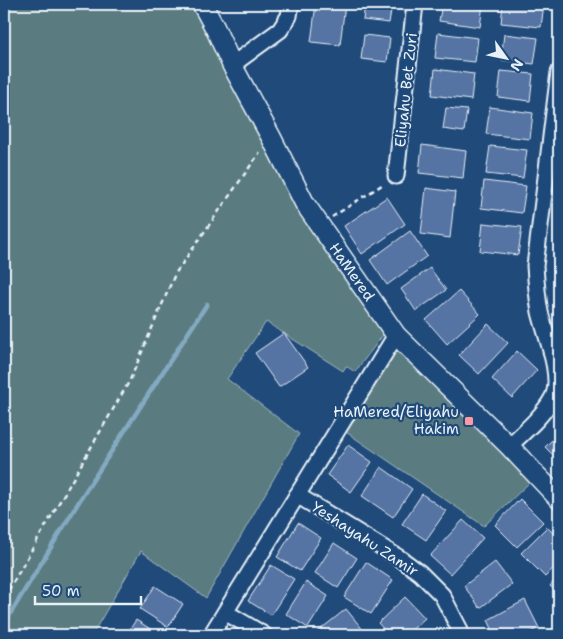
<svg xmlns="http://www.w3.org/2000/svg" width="563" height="639" font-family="'Shantell Sans',sans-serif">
  <rect width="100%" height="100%" fill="#1f4a7a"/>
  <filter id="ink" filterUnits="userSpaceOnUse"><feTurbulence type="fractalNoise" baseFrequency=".02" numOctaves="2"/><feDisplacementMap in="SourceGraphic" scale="10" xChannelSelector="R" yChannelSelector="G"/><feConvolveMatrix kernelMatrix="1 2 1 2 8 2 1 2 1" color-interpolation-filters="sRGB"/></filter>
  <g filter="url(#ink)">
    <path fill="#5a7c81" stroke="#a1b6bc" d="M 4,4 L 192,4 L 258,133 L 383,335 L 355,372 L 346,366 L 343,371 L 266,322 L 227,379 L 299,434 L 206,598 L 141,551 L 92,635 L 4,635 Z
      M 397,345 L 531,481 L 484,526 L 340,428 Z"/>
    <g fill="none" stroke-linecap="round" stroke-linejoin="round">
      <path stroke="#84aac2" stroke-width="4.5" d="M 4,624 L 83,495 L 207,304"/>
    </g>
    <path fill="#5573a3" stroke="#e8f1f8" d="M 316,4 L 345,4 L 340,45 L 311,42 Z
      M 365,4 L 392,4 L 389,23 L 363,20 Z
      M 442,4 L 483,4 L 480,27 L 439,21 Z
      M 503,4 L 544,4 L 541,27 L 501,23 Z
      M 438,33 L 478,38 L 475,62 L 435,58 Z
      M 504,34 L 538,38 L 534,64 L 501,60 Z
      M 364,35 L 390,38 L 387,62 L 361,59 Z
      M 435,69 L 474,74 L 471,100 L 432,95 Z
      M 501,71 L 533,74 L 530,101 L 498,97 Z
      M 490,107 L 533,113 L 530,139 L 486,134 Z
      M 446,108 L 467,110 L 464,132 L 443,129 Z
      M 422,145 L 466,151 L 463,178 L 419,173 Z
      M 490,146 L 527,150 L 523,178 L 486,174 Z
      M 484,181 L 526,186 L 522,213 L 481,208 Z
      M 426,188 L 455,192 L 450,238 L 421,234 Z
      M 387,197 L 405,224 L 362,254 L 344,226 Z
      M 483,223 L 522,227 L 518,255 L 480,251 Z
      M 410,231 L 427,256 L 387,285 L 370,260 Z
      M 430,268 L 446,290 L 416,311 L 401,289 Z
      M 459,291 L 480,314 L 447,344 L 426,320 Z
      M 488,324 L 508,343 L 479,374 L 459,355 Z
      M 284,333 L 308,367 L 279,387 L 255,353 Z
      M 517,351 L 537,370 L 512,398 L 492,379 Z
      M 559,433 L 559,461 L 545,447 Z
      M 348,445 L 372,462 L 351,492 L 327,475 Z
      M 381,467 L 412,489 L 393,517 L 362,496 Z
      M 422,494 L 446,511 L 426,540 L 402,524 Z
      M 520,499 L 543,522 L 517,547 L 495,525 Z
      M 463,520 L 483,538 L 450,574 L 430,556 Z
      M 298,523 L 321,538 L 300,571 L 277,557 Z
      M 547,527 L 559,539 L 559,562 L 545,577 L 521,553 Z
      M 334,543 L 357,558 L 338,588 L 315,573 Z
      M 366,562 L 393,580 L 371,614 L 344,597 Z
      M 495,562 L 512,584 L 480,608 L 464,586 Z
      M 271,565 L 294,579 L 271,615 L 248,601 Z
      M 559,575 L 559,594 L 550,586 Z
      M 306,582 L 328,596 L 308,628 L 286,614 Z
      M 155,586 L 183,604 L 168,627 L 140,609 Z
      M 405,597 L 425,618 L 406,635 L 389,635 L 378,623 Z
      M 525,600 L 539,628 L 524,635 L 495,635 L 488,620 Z
      M 346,609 L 364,631 L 360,635 L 318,635 L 316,633 Z
      M 136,620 L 160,635 L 126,635 Z"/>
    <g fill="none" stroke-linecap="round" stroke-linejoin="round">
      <defs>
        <path id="minor" d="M 232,65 L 280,30 L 289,16 L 291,4
          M 396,176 L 415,4
          M 509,446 C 524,432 543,416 553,397 C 563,376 545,334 540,312 C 537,296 536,281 535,266 L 559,72
          M 297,495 L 401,559 L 420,573 L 442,595 L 459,628 L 461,635
          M 225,612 L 264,635
          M 211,635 L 396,335"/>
        <path id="tertiary" d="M 202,4 L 215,28 L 232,65 L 271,137 L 305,204 L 396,335 L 509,446 L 559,499"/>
      </defs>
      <use href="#minor" stroke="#e8f1f8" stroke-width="19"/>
      <use href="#tertiary" stroke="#e8f1f8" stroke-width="22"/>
      <path stroke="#e8f1f8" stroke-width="2.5" stroke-dasharray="5 4" stroke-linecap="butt" d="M 332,217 L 385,183
        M 4,598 L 130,380 L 175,274 L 260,152"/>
      <use href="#minor" stroke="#1f4a7a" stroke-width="15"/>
      <use href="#tertiary" stroke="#1f4a7a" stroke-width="19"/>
    </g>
  </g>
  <rect fill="#ff9aa2" stroke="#1f4a7a" stroke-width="2" x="464" y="416" width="10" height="10" rx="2.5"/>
  <g text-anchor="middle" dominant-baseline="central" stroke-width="4.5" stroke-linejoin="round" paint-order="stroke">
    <g font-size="15" fill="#e8f1f8" stroke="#1f4a7a">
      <text transform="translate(406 90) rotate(-84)">Eliyahu Bet Zuri</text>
      <text transform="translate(352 272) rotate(55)">HaMered</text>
      <text transform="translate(365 539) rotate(33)">Yeshayahu Zamir</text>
    </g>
    <g font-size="15" fill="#e8f1f8" stroke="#1f4a7a" text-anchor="end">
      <text x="459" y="412">HaMered/Eliyahu<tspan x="459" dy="17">Hakim</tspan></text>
    </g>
  </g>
  <rect width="563" height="639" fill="none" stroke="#1f4a7a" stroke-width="20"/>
  <rect x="10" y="10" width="543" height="619" fill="none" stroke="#e8f1f8" stroke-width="2" filter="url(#ink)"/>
  <g transform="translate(506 58) rotate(123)" stroke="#1f4a7a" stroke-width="4" paint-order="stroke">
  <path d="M0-4L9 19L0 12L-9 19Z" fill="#e8f1f8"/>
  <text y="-8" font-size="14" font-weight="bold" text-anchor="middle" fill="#e8f1f8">N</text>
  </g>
  <path d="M35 596v8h106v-8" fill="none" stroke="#e8f1f8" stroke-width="2.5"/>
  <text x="42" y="596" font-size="15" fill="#e8f1f8" stroke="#1f4a7a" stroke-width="4" paint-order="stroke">50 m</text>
</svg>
